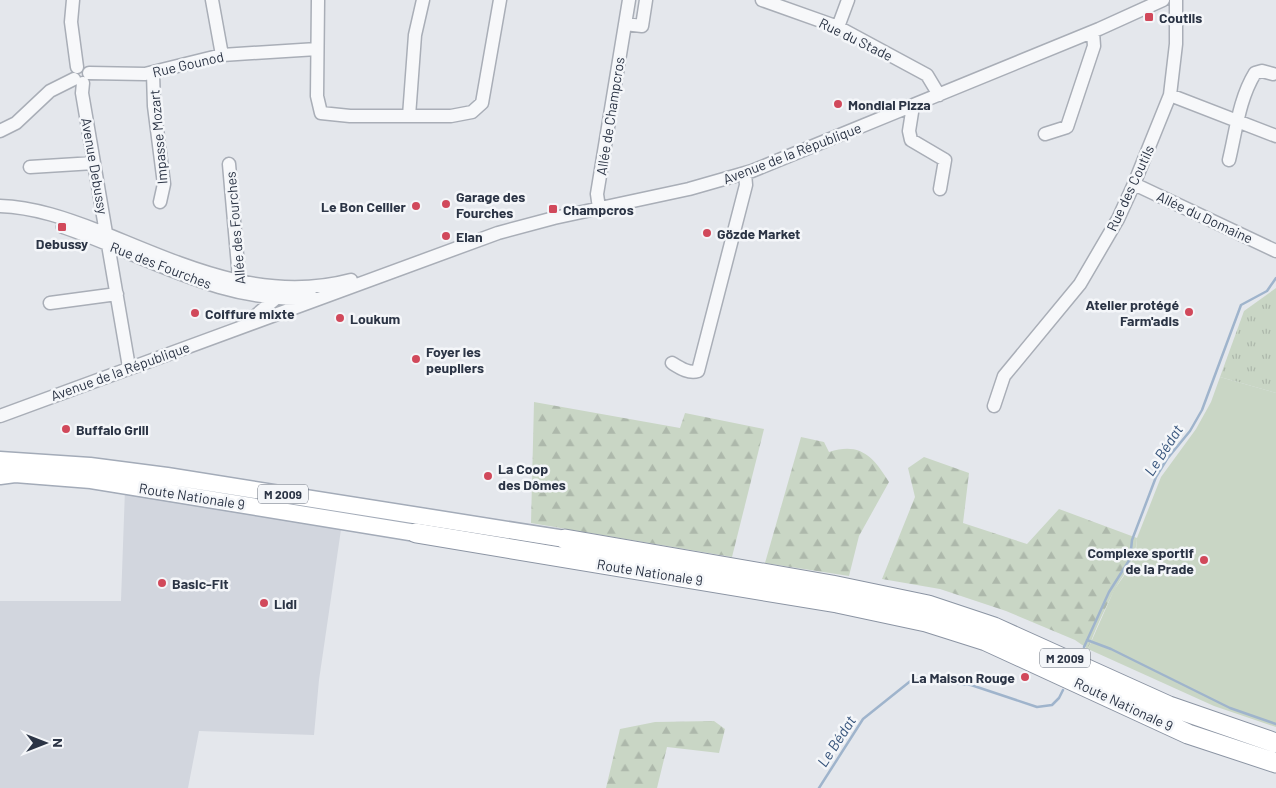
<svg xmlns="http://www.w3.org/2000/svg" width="1276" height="788" font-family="Barlow,sans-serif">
  <defs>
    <pattern id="forest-firs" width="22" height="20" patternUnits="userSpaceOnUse" patternTransform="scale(1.25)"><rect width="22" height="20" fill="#c9d6c5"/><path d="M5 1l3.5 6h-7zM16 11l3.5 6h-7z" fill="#adb8ab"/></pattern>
    <pattern id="park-tufts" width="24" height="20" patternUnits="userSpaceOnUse" patternTransform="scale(1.25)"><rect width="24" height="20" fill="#c9d6c5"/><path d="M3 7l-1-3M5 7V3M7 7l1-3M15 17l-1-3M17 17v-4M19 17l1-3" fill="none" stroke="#adb8ab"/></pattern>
  </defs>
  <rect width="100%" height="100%" fill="#e4e7ec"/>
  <path fill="#d2d6de" d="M 125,489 L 343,516 L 319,680 L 314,735 L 199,731 L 188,788 L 0,788 L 0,601 L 121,601 Z"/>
  <path fill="url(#forest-firs)" d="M 534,402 L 680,428 L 685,413 L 764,429 L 732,557 L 531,523 Z
    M 801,437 L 824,442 L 829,452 C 860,442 873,456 889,482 L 859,536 L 849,576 L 765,563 Z
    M 924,457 L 969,473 L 963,523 L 1027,544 L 1059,509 L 1137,538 C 1136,560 1124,573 1114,591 C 1104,610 1095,630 1088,649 L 1075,640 L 1006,611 L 940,589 L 882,579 L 915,497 L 908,468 Z
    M 714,721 L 725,729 L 719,753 L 667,747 L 657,788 L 606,788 L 620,729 L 655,722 Z"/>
  <path fill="url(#park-tufts)" d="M 1276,288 L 1276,393 L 1220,377 L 1244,311 Z"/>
  <path fill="#c9d6c5" d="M 1220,377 L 1276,393 L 1276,727 L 1214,706 L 1088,649 L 1114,590 L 1128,570 L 1136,551 L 1137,538 L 1161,477 L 1196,429 L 1211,402 Z"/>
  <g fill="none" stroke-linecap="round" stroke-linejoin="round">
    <path stroke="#9fb4cc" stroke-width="2.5" d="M 1087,640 L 1111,649 L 1230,708 L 1276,724
      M 1084,647 L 1109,592 L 1130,559 L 1132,540 L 1156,477 L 1167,459 L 1190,431 L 1202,410 L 1241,305 L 1267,291 L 1276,278
      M 819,788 L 863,719 L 913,679 L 971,685 L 1037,707 L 1052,705 L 1059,698 L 1063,690"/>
    <defs>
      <path id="minor" d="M 73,0 L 71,22 L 77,67
        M 212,0 L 222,55
        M 318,0 L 317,96 L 321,113 L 350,116 L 451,116 L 472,112 L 482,103 L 500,0
        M 762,0 L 838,27 L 927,75 L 939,95
        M 625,24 L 642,26 L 646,0
        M 838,27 L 848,0
        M 89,73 L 145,74 L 222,55 L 317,49
        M 153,73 L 154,106 L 164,184 L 160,202
        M 83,83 L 82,93 L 129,367
        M 1170,95 L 1276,136
        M 913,106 L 909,131 L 911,140 L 945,160 L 940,189
        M 409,116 L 415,35 L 423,0
        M 0,131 L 16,123 L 50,91 L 74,79
        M 1045,134 L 1067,127 L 1094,46 L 1093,32
        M 1229,160 C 1236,131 1239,99 1255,73 L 1262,71 L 1273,74
        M 229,164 L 240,289
        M 30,167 L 94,163
        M 1134,184 L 1276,251
        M 0,206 C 34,207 68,219 99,231 C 181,264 261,304 351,280
        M 599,208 L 597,194 L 629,0
        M 63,227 C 145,255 223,305 313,298
        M 50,303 L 117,294
        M 248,322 L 280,295
        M 672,363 C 680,368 689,374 698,371 L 746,185 L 745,173
        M 994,406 L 1004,376 L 1080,284 L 1118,219 L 1134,184 L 1170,95 L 1176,44 L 1176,0
        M 0,416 L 498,233 L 554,218 L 689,189 L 752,171 L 1099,29 L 1163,0"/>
      <path id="major" d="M 0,460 L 90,466 L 167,476 L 565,539
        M 0,476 L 15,474 L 91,480 L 416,533"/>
      <path id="highway" d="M 416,533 L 837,603 L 926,622 L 986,641 L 1188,734 L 1276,763
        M 565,539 L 832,585 L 928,605 L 994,627 L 1169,706 L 1276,743"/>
    </defs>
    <use href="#minor" stroke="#a9aeb7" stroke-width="15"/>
    <use href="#major" stroke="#a3abb8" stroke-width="19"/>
    <use href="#highway" stroke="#8b94a3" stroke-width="21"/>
    <use href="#minor" stroke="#f7f8fa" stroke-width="12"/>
    <use href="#major" stroke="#fff" stroke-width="16"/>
    <use href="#highway" stroke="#fff" stroke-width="19"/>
  </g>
  <g fill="#d1495b" stroke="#f4f6f9" stroke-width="2">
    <rect x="1144" y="12" width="10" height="10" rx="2.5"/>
    <circle cx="838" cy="104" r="5"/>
    <circle cx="446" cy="204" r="5"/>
    <circle cx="416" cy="206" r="5"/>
    <rect x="548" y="204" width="10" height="10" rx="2.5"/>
    <rect x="57" y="222" width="10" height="10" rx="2.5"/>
    <circle cx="707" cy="233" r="5"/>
    <circle cx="446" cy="236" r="5"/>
    <circle cx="1189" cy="312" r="5"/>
    <circle cx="195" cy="313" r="5"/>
    <circle cx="340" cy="318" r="5"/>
    <circle cx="416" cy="359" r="5"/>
    <circle cx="66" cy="429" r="5"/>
    <circle cx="488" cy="476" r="5"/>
    <circle cx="1204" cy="560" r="5"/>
    <circle cx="162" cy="583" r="5"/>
    <circle cx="264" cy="603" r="5"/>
    <circle cx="1025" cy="677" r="5"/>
  </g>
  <g text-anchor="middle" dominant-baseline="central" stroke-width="5" stroke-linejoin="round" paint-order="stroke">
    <g fill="#f4f6f9" stroke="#676e7b" stroke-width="1">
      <rect x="258" y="484.5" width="50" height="19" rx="4"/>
      <rect x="1040" y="648.5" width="50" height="19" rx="4"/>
    </g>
    <g font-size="12" font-weight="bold" fill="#2b3445">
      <text x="283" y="494">M 2009</text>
      <text x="1065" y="658">M 2009</text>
    </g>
    <g font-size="14" font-weight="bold" fill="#2b3445" stroke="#f4f6f9" text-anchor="start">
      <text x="1159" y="17">Coutils</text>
      <text x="848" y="104">Mondial Pizza</text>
      <text x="456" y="196">Garage des<tspan x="456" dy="16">Fourches</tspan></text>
      <text x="406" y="206" text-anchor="end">Le Bon Cellier</text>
      <text x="563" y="209">Champcros</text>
      <text x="717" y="233">Gözde Market</text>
      <text x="456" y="236">Elan</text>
      <text x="62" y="243" text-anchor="middle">Debussy</text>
      <text x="1179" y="304" text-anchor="end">Atelier protégé<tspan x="1179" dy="16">Farm'adis</tspan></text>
      <text x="205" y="313">Coiffure mixte</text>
      <text x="350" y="318">Loukum</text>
      <text x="426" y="351">Foyer les<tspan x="426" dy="16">peupliers</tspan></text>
      <text x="76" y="429">Buffalo Grill</text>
      <text x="498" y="468">La Coop<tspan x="498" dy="16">des Dômes</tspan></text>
      <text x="1194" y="552" text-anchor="end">Complexe sportif<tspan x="1194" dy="16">de la Prade</tspan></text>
      <text x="172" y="583">Basic-Fit</text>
      <text x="274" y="603">Lidl</text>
      <text x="1015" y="677" text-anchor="end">La Maison Rouge</text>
    </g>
    <g font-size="14" fill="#2b3445" stroke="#f4f6f9">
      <text transform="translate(856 39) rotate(26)">Rue du Stade</text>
      <text transform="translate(188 64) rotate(-13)">Rue Gounod</text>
      <text transform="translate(610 116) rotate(-81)">Allée de Champcros</text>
      <text transform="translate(158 137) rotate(-95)">Impasse Mozart</text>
      <text transform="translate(792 153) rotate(-21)">Avenue de la République</text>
      <text transform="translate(95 166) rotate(80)">Avenue Debussy</text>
      <text transform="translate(1130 188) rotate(-65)">Rue des Coutils</text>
      <text transform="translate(1205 217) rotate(25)">Allée du Domaine</text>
      <text transform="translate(235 228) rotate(-95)">Allée des Fourches</text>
      <text transform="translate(161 265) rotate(21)">Rue des Fourches</text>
      <text transform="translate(120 371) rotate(-20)">Avenue de la République</text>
      <text transform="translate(192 496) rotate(9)">Route Nationale 9</text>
      <text transform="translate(650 572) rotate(9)">Route Nationale 9</text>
      <text transform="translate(1124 704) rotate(25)">Route Nationale 9</text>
    </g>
    <g font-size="15" font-style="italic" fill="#34527a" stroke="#f4f6f9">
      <text transform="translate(1163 450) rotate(-57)">Le Bédat</text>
      <text transform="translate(836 741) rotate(-57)">Le Bédat</text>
    </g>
  </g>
  <g transform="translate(45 743) rotate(90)" stroke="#f4f6f9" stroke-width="4" paint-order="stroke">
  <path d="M0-4L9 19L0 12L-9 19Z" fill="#2b3445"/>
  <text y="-8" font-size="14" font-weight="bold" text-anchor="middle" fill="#2b3445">N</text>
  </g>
</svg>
